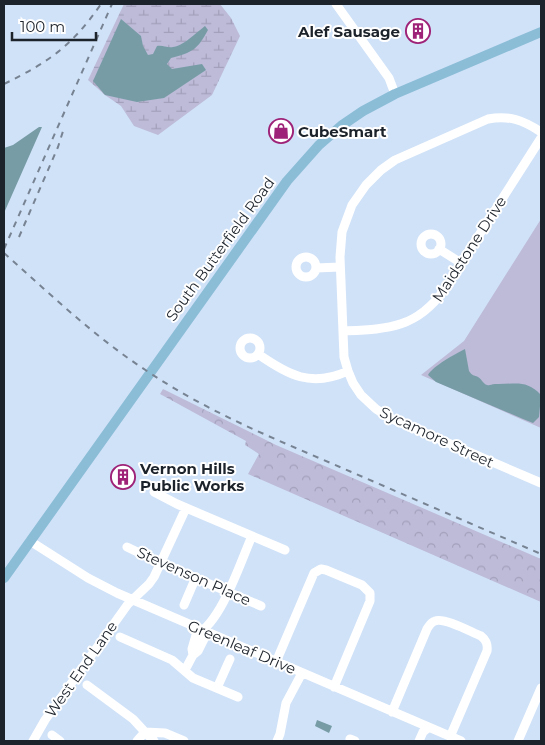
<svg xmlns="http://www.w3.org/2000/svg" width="545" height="745" font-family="Montserrat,sans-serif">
  <defs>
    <pattern id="forest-crowns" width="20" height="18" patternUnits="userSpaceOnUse" patternTransform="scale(1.25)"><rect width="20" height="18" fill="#bdbbd8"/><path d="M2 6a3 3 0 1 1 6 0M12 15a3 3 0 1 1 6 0" fill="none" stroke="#a2a0ba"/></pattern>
    <pattern id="wetland-marsh" width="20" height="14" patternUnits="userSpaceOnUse" patternTransform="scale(1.25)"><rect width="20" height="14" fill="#bdbbd8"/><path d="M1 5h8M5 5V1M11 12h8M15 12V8" fill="none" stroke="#a2a0ba"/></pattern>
  </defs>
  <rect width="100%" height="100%" fill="#d0e2f8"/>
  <path fill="#bdbbd8" d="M 541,219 L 541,428 L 421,375 L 464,341 Z"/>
  <path fill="url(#forest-crowns)" d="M 163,389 L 276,445 L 541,559 L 541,602 L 248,474 L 259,454 L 245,445 L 246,441 L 160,394 Z"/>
  <path fill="url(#wetland-marsh)" d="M 124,4 L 220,4 L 231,18 L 240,36 L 212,95 L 158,135 L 134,126 L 121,106 L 105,95 L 88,80 Z"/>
  <path fill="#779ca6" d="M 121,19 L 141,36 L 143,46 L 148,55 L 153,54 L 157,46 C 163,45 167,48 173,47 C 182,47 197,32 205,26 L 208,30 C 197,50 193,52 171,58 L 167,64 L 172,69 L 202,64 L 206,70 L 164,98 L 137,102 L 105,95 L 93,81 Z
    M 39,127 L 42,127 L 4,213 L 4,148 L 13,145 Z
    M 465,349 L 469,371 C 472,376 474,375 478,377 C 482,379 483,384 487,385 C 490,386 491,384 495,384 C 512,385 526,378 541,395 L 539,417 L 533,423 L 523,419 L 436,382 L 428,375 C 433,366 455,354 465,349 Z
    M 317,720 L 332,726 L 329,733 L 315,726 Z"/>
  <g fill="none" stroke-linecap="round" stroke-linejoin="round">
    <path stroke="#fff" stroke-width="9" d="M 336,4 L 389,78 L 395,94
      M 541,132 C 523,120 509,115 488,119 L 395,160 L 381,170 L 366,185 L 352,205 L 342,232 L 340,257 L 344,357 L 348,371 L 353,383 L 361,395 L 376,409 L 390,418 L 541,483
      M421 244a10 10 0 1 1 20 0a10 10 0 1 1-20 0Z
      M 439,249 L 461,263
      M296 267a10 10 0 1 1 20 0a10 10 0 1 1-20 0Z
      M 316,268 L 340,267
      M 343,331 C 387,329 416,329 444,290 L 541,138
      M240 348a10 10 0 1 1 20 0a10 10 0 1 1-20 0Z
      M 258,354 C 288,375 311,388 348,371
      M 154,492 L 177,504 L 285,550
      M 30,541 L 88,578 L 117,593 L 461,741
      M 127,547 L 156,561 L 261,606
      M 184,605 L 196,577
      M 120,637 L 172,660 L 193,678 L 238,697
      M 193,655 L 192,649 L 196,635 C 222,621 240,563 252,536
      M 276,662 L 314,573 L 321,569 L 326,570 L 362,585 L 370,593 L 370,601 L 334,687
      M 185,670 L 193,655 L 198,651 L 204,639 L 204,631
      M 87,685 L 133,719 L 145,732 L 137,741
      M 217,688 L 230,659
      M 392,712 L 427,629 C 429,626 431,622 435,621 C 444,617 471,632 481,636 C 486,640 488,644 487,651 L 450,737
      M 52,735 L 60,741
      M 350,739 L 355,741
      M 33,741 L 45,720 L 128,604 L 149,584 L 154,577 L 186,508
      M 154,741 L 145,732 L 165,733 L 184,741
      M 277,741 L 280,734 L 286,703 L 302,673
      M 419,741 L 423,732 L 428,728
      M 518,741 L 541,688"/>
    <path stroke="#8bbdd7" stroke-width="10" d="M 4,578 L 287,181 L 319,145 L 341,126 L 363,111 L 395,94 L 541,32"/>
    <path stroke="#778392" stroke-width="2" stroke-dasharray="6 6" stroke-linecap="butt" d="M 4,84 C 49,62 72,46 101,4
      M 19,237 L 58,147 L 64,128
      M 4,249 L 112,4
      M 4,253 C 51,295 97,339 150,373 C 207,411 270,437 333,464 C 402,494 472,524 541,554"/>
  </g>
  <defs>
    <symbol id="building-ring" viewBox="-11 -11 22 22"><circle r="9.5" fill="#fff" stroke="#9e2277" stroke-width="1.5"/><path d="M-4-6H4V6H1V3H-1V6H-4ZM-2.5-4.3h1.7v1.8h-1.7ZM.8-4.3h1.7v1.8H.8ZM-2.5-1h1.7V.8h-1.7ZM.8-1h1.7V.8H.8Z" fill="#9e2277"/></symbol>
    <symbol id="shop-ring" viewBox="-11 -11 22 22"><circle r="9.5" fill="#fff" stroke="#9e2277" stroke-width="1.5"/><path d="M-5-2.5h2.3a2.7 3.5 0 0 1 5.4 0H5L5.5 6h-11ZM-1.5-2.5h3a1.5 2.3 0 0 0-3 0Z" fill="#9e2277"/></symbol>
  </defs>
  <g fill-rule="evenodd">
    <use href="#building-ring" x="404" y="17" width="28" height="28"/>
    <use href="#shop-ring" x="267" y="117" width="28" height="28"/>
    <use href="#building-ring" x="109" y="463" width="28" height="28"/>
  </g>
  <g text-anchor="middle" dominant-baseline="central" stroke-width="4" stroke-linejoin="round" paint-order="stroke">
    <g font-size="15" font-weight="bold" fill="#1d232b" stroke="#fff" text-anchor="start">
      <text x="400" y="31" text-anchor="end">Alef Sausage</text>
      <text x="298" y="131">CubeSmart</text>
      <text x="140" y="468">Vernon Hills<tspan x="140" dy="17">Public Works</tspan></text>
    </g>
    <g font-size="15" fill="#1d232b" stroke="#fff">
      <text transform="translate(220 249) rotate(-54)">South Butterfield Road</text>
      <text transform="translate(469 249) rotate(-57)">Maidstone Drive</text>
      <text transform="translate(437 437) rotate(25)">Sycamore Street</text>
      <text transform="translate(194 576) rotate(24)">Stevenson Place</text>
      <text transform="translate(242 647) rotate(23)">Greenleaf Drive</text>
      <text transform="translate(81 669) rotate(-55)">West End Lane</text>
    </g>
  </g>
  <rect width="545" height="745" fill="none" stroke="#1d232b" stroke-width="10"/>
  <path d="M12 32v8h84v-8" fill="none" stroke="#1d232b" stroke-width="2.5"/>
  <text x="20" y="32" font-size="15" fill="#1d232b" stroke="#ffffff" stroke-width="4" paint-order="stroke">100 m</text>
</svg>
